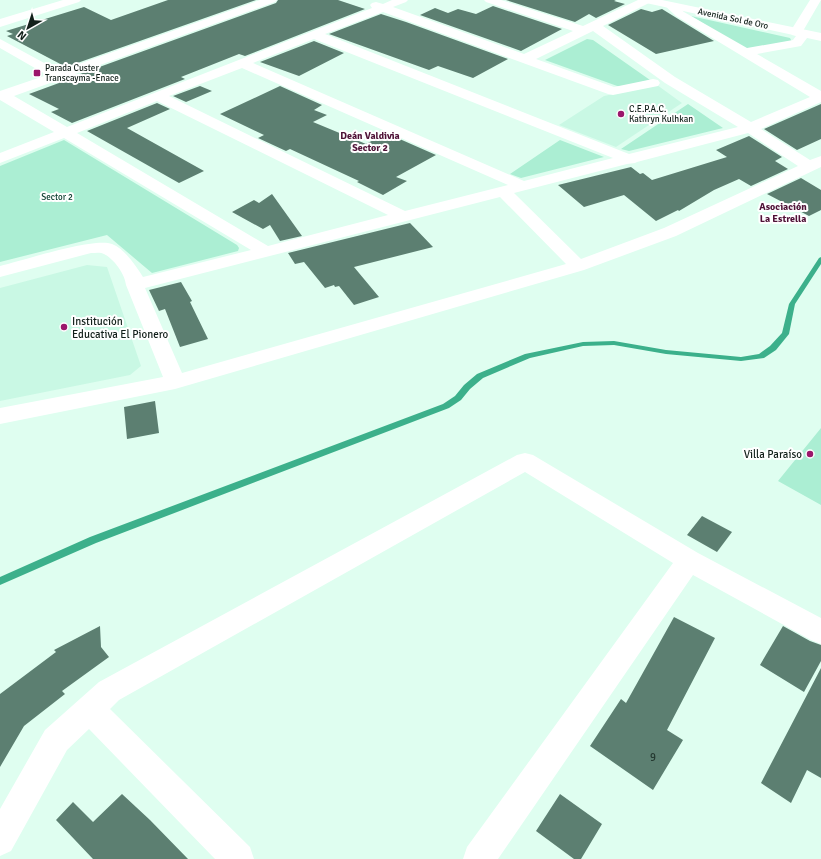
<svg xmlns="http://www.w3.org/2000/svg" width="821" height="859" font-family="Signika,sans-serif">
  <rect width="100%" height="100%" fill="#dffef0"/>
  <path fill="#c9f8e4" d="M 657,85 L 682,103 L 616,147 L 559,125 L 604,96 Z
    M 87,265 L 107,267 L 141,366 L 130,375 L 0,401 L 0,288 Z"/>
  <path fill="#abeed3" d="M 691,16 L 790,38 L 792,42 L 745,49 Z
    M 587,39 L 593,40 L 650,80 L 620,87 L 545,60 Z
    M 688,104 L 723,128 L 629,151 L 621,149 Z
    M 64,140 L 237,245 L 239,248 L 238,251 L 152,273 L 107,235 L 0,262 L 0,166 Z
    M 560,140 L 604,157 L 521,178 L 510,174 Z
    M 821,428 L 821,505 L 778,481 Z"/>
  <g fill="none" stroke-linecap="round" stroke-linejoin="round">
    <path fill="#3cb08b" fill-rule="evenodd" d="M 821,257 L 821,264 L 795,304 L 789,334 L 776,350 L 764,358 L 741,361 L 666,354 L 614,345 L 583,346 L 530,358 L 483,378 L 470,389 L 461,400 L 449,408 L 96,543 L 0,585 L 0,577 L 90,537 L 443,404 L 455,396 L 464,385 L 477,374 L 525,354 L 583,342 L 614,341 L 666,350 L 741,357 L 759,354 L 770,346 L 782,333 L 789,304 L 819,258 Z"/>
  </g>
  <path fill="#5c7f71" d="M 168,0 L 256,0 L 66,67 L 7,36 L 13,34 L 6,31 L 84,7 L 111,20 Z
    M 278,0 L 338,0 L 365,9 L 245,56 L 239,54 L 181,77 L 185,79 L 72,123 L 51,112 L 59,109 L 29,94 L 59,83 L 58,82 L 276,3 Z
    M 506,0 L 616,0 L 614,1 L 625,4 L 596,18 L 589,14 L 575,22 Z
    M 493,6 L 562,29 L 521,51 L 420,15 L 435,8 L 448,13 L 458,9 L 476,14 Z
    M 641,9 L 652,12 L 662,9 L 714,41 L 656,54 L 608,25 Z
    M 381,14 L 406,22 L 508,59 L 473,78 L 438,66 L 429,70 L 329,34 Z
    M 314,41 L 344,53 L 299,76 L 260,62 Z
    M 200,86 L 212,91 L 186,102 L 173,96 Z
    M 280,86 L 322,105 L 314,110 L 327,115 L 313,122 L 366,144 L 386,133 L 436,155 L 396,177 L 407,181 L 383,195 L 357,182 L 359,181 L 290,149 L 286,151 L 258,138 L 264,135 L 220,114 Z
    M 157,103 L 170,109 L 127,128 L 204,171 L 179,183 L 87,131 Z
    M 821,104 L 821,139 L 797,150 L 764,129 Z
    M 749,136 L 782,157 L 775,161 L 788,169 L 751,186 L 739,179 L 714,190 L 679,211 L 678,210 L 656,221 L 624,195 L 584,207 L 558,185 L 631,167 L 640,174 L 643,173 L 652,180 L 727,157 L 716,150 Z
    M 801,178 L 821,190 L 821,210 L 809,216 L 767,194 Z
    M 272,194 L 302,236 L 280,241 L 270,225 L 263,229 L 232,212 L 254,200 L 259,203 Z
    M 410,223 L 433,247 L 354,267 L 379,297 L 354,305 L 339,286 L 335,287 L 334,285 L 325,288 L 304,262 L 295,264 L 288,253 Z
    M 181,282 L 192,301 L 190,302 L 208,339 L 180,347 L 165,309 L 159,311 L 149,290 Z
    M 155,401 L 159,433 L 127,439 L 124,407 Z
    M 702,516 L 732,532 L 717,552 L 687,535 Z
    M 674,617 L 715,638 L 667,730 L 683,740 L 653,790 L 590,746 L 621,699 L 626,703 Z
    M 100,626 L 101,647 L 109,657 L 62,691 L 65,694 L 24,726 L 0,767 L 0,694 L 56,652 L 54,650 Z
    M 783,626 L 810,641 L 821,645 L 821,661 L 804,692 L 760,665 Z
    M 821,668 L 821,778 L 807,770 L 791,803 L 761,783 Z
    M 122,794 L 150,820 L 188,859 L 93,859 L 56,820 L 73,802 L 93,822 Z
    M 560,794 L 602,824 L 581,859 L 574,859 L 536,831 Z"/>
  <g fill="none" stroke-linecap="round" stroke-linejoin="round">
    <path fill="#fff" fill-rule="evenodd" d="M 63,0 L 81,0 L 79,2 L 0,27 L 0,19 Z
      M 260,0 L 277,0 L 275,2 L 14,96 L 67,127 L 372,8 L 370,5 L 372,3 L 376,2 L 383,4 L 392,0 L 408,0 L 406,2 L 393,7 L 524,54 L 573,31 L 486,2 L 484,0 L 501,0 L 583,26 L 638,0 L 653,0 L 651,2 L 603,26 L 675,77 L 751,122 L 810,97 L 676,16 L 664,5 L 666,3 L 674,3 L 684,12 L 747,48 L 793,40 L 796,36 L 792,35 L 790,32 L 810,0 L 821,0 L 803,31 L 808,31 L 810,34 L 801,46 L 757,54 L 821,91 L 821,102 L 761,129 L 810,160 L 821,156 L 821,167 L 676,236 L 584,270 L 175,389 L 0,424 L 0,408 L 163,377 L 126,285 C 125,274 114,259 104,254 C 101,252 95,253 91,253 L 0,277 L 0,266 C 22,261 93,237 112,244 C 125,249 136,266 143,277 L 251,250 L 64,138 L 0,163 L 0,153 L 54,132 L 0,100 L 0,91 L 47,75 L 0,48 L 0,39 L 59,71 ZM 383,12 L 608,94 L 613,95 L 658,86 L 660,83 L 658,80 L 653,79 L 614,87 L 536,59 L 593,31 L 665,83 L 738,127 L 629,154 L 325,34 ZM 314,39 L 613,158 L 524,181 L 253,63 ZM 242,68 L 508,185 L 405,211 L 169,96 ZM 157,101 L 388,215 L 268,246 L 77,133 ZM 748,133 L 798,166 L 664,228 L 581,259 L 514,193 L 627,164 L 635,163 L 637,162 ZM 500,197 L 566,264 L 182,373 L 145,288 Z
      M 525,453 L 533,455 L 698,553 L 821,618 L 821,644 L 811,640 L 693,575 L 498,859 L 463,859 L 467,847 L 673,563 L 525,472 L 119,700 L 110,709 L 250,847 L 254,859 L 215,859 L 89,729 L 67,750 L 11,851 L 0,856 L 0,809 L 45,730 L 99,682 L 517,455 Z"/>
    <path fill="#fff" fill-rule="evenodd" d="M 640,0 L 662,0 L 821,33 L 821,41 L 646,3 L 642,2 Z"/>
  </g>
  <g fill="#9b176b" stroke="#fff" stroke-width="1.5">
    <rect x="33" y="69" width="8" height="8" rx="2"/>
    <circle cx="621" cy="114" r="4"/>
    <circle cx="64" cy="327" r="4"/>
    <circle cx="810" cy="454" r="4"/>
  </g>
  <g text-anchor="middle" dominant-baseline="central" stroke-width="4" stroke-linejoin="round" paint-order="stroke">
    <g font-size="9" fill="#12201a" stroke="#fff">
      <text transform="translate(733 19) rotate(12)">Avenida Sol de Oro</text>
    </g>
    <g font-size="9" fill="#12201a" stroke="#fff" text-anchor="start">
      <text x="45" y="68">Parada Custer<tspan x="45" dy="10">Transcayma -Enace</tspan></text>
      <text x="629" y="109">C.E.P.A.C.<tspan x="629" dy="10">Kathryn Kulhkan</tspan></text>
    </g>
    <g font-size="9" fill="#023627" stroke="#fff">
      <text x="57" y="197">Sector 2</text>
    </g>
    <g font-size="10" font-weight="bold" fill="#4f1237" stroke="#fff">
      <text x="370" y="136">Deán Valdivia<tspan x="370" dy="12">Sector 2</tspan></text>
      <text x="783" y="207">Asociación<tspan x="783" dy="12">La Estrella</tspan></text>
    </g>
    <g font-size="11" fill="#12201a" stroke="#fff" text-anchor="start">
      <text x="72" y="321">Institución<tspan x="72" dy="13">Educativa El Pionero</tspan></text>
      <text x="802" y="454" text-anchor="end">Villa Paraíso</text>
    </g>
    <g font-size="11" fill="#243830">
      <text x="653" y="757">9</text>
    </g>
  </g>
  <g transform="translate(28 28) rotate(219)" stroke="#ffffff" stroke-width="3" paint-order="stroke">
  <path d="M0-3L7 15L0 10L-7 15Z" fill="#12201a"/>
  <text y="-6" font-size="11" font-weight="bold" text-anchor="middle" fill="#12201a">N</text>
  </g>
</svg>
